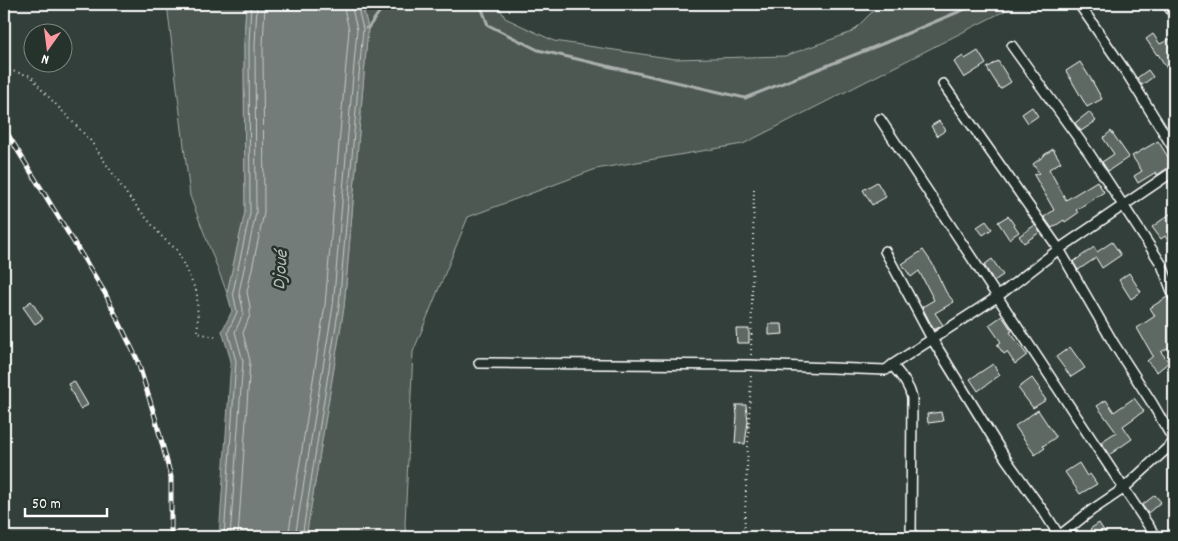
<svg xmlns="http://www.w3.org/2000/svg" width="1178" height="541" font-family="Dekko,sans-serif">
  <rect width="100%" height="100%" fill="#333f3a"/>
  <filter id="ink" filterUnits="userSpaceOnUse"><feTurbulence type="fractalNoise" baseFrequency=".02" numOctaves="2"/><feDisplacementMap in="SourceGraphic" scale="10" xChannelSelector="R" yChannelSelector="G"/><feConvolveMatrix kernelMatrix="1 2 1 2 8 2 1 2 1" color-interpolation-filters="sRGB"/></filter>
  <g filter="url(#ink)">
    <path fill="#4d5853" stroke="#a6aca9" d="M 167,4 L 246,4 L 244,45 L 245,213 L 227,293 L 190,196 Z
      M 362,4 L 498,4 L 505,18 L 554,41 L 675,59 L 785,56 L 852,32 L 880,4 L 1018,4 L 743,144 L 596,169 L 468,217 L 413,352 L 405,524 L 406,537 L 306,537 L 344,307 L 368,28 Z"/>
    <path fill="#737b78" stroke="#abb0ae" d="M 246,4 L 362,4 L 368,28 L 344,307 L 306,537 L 219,537 L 231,361 L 222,331 L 232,311 L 227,293 L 245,212 L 244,45 Z"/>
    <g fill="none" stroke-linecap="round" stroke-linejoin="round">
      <path stroke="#c7cac9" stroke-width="1" d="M 224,537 L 236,361 L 228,332 L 237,312 L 233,292 L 250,213 L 249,45 L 251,4
        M 230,537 L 243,361 L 235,332 L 243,314 L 243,309 L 239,292 L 256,213 L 255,46 L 257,4
        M 238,537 L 250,361 L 243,333 L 250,315 L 250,307 L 247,292 L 264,213 L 263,46 L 265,4
        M 288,537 L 325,305 L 349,30 L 343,4
        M 295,537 L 333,306 L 357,30 L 351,4
        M 302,537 L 339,306 L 363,29 L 357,4"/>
      <path stroke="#abb0ae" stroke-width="3" d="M 480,4 L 488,25 L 538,50 L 745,98 L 882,44 L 977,4
        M 366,28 L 368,28 L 385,4"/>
    </g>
    <path fill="#5f6964" stroke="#fff" d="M 1153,34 L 1160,44 L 1174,37 L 1174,49 L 1171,51 L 1174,57 L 1174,80 L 1158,54 L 1157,55 L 1146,39 Z
      M 978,51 L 986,64 L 964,78 L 954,62 L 963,56 L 965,59 Z
      M 998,61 L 1011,82 L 1000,89 L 987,68 Z
      M 1080,62 L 1091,79 L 1102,99 L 1087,107 L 1066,71 Z
      M 1148,70 L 1153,77 L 1142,85 L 1137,78 Z
      M 1032,107 L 1038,116 L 1028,123 L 1022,114 Z
      M 1089,112 L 1096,121 L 1081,131 L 1075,123 Z
      M 939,121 L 946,130 L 937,136 L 931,126 Z
      M 1111,131 L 1129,157 L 1108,171 L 1102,162 L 1114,154 L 1103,138 Z
      M 1158,141 L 1173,165 L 1157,175 L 1156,172 L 1138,183 L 1134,176 L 1142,171 L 1132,156 Z
      M 1053,149 L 1061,162 L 1049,169 L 1066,200 L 1097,181 L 1104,192 L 1076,210 L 1078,213 L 1065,222 L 1064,220 L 1052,228 L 1044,217 L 1054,210 L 1034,175 L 1039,173 L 1033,164 L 1044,156 L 1044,155 Z
      M 877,182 L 886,197 L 872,205 L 863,190 Z
      M 1174,211 L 1174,252 L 1165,236 L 1161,239 L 1152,227 Z
      M 1008,216 L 1019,232 L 1009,239 L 998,222 Z
      M 986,221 L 992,229 L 983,235 L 977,227 Z
      M 1035,225 L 1040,232 L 1024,243 L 1019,236 Z
      M 1112,242 L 1121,255 L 1102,268 L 1096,258 L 1078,270 L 1073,262 L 1094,247 L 1097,252 Z
      M 923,250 L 932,263 L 946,292 L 954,302 L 935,313 L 943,325 L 934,330 L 922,307 L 934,300 L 919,271 L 911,277 L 902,264 Z
      M 992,259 L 1003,275 L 994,281 L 984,265 Z
      M 1129,273 L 1141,292 L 1131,299 L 1119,280 Z
      M 1167,297 L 1174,308 L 1174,311 L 1169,315 L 1174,323 L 1174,344 L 1161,352 L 1169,362 L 1157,372 L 1147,361 L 1153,356 L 1137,328 L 1155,316 L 1150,308 Z
      M 31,301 L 43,319 L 35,324 L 23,307 Z
      M 1002,316 L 1012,331 L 1010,332 L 1027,355 L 1015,364 L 1007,352 L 1004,354 L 997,345 L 1001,342 L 989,325 Z
      M 769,324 L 782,324 L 783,334 L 769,335 Z
      M 736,329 L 749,329 L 749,343 L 737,343 Z
      M 1070,347 L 1085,368 L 1071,377 L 1056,357 Z
      M 993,364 L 1000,375 L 978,391 L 970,379 Z
      M 1032,378 L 1040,389 L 1039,390 L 1046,400 L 1033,408 L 1018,388 Z
      M 74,381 L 88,405 L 80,409 L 68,384 Z
      M 1134,398 L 1144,411 L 1123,426 L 1132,439 L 1109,455 L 1101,442 L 1116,432 L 1097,406 L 1106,400 L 1114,412 Z
      M 736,405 L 746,405 L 748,421 L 745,444 L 735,443 L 737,416 Z
      M 1038,410 L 1056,437 L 1043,446 L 1045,448 L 1035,455 L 1015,426 Z
      M 941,412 L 943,421 L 928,423 L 927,414 Z
      M 1079,463 L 1087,476 L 1090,474 L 1097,484 L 1080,494 L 1065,472 Z
      M 1155,495 L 1161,502 L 1148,513 L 1142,505 Z
      M 1099,523 L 1108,537 L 1095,537 L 1090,529 Z"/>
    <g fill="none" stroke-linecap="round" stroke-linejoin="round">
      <defs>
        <path id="street" d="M 1079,4 L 1128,75 L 1174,149
          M 1167,4 L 1174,15
          M 1012,46 L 1089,153 L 1123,205 L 1162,265 L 1174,297
          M 943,84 L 1059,249 L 1114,344 L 1152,403 L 1174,441
          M 880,119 L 1156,537
          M 885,251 L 932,339 L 1006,459 L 1046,515 L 1060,537
          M 479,363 L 751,365 L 886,370 L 892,365 L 997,297 L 1059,249 L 1174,171
          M 892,365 C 901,376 909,384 912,398 L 911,537
          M 1059,536 L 1092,510 L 1123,489 L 1174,442"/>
      </defs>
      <use href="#street" stroke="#fff" stroke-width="12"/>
      <path stroke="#fff" stroke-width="2" stroke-dasharray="1 4" stroke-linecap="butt" d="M 4,69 L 31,76 L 42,90 L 90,140 L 128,196 L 163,238 L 177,250 L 197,293 L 198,333 L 215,337
        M 751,355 L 754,188
        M 744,537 L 751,375"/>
      <use href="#street" stroke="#26332d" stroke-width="9"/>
      <defs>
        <path id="rail" d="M 4,128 L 105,293 L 137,359 L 155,417 L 171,477 L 171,537"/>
      </defs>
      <use href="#rail" stroke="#fff" stroke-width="5"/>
      <use href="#rail" stroke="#26332d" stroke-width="3" stroke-dasharray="9" stroke-linecap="butt"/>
    </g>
  </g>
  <g text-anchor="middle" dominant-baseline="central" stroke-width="5" stroke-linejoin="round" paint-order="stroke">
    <g font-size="19" font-style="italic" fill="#b9bdbc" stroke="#26332d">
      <text transform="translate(282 270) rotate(-86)">Djoué</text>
    </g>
  </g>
  <rect width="1178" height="541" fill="none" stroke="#26332d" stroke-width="20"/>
  <rect x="10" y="10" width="1158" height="521" fill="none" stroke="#fff" stroke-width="2" filter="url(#ink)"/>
  <g transform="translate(48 48) rotate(194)"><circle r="24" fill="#26332d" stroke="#7d8581"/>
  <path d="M0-4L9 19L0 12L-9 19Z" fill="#ff9aa2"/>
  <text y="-8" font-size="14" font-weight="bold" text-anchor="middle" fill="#ffffff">N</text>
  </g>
  <path d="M25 508v8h82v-8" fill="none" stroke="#ffffff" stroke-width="2.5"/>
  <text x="32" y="508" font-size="15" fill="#ffffff" stroke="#26332d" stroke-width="4" paint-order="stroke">50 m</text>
</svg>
